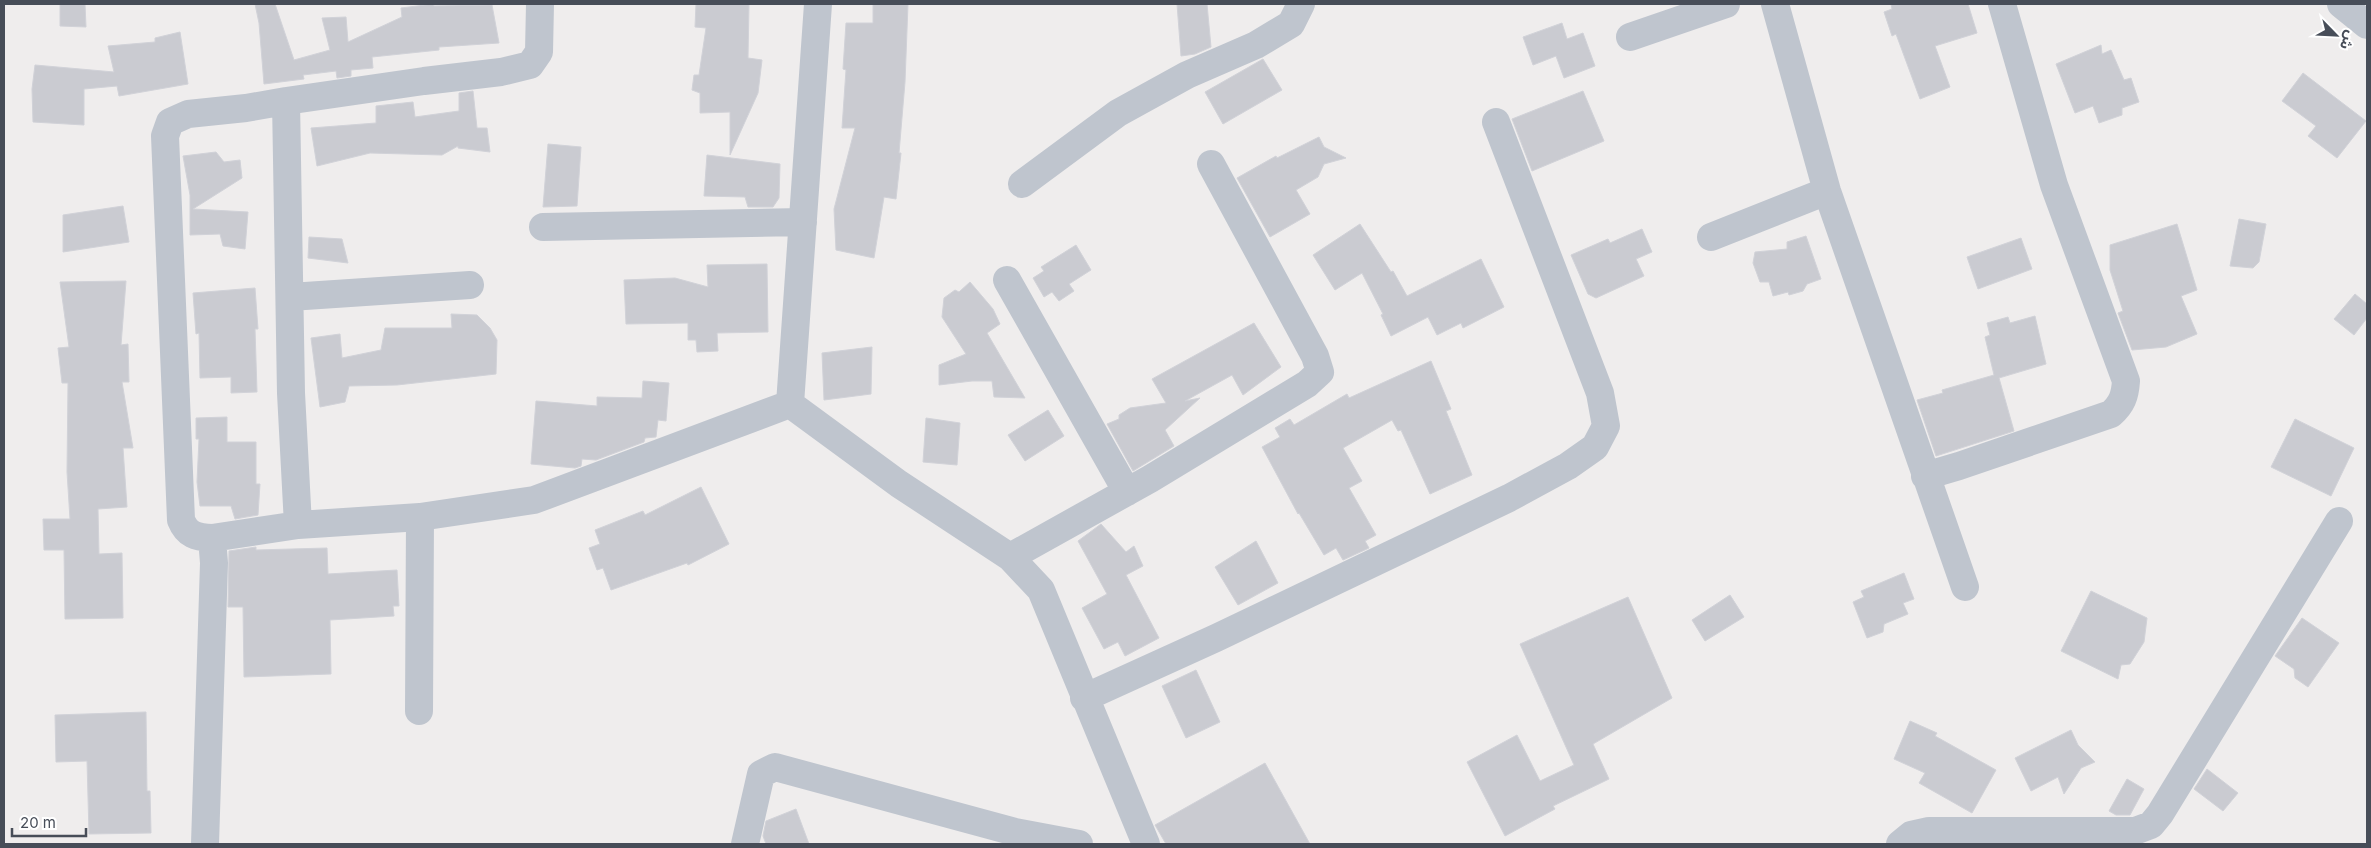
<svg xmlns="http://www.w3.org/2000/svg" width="2371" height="848" font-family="Inter,'Noto Sans Arabic',sans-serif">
  <rect width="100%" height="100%" fill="#efeded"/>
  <path fill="#cacbd1" stroke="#d1d2d8" d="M 60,4 L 85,4 L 86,27 L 60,26 Z
    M 255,4 L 275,4 L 294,60 L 330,50 L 322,18 L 346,17 L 348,42 L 402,17 L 401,8 L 433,4 L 434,6 L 492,5 L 499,43 L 439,47 L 439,50 L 372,57 L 373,68 L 351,70 L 351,76 L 337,78 L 336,71 L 303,75 L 304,79 L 264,84 L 259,23 Z
    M 696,4 L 749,4 L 748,58 L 762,60 L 758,93 L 730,155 L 730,112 L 700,113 L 700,93 L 692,90 L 694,75 L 699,75 L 706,28 L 695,27 Z
    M 873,4 L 908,4 L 905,82 L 899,153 L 901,153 L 896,199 L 884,197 L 874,258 L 836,250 L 834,209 L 855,128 L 842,128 L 846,70 L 843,69 L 846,23 L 873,23 Z
    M 1177,4 L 1207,4 L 1211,47 L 1195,54 L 1181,56 Z
    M 1891,4 L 1968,4 L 1977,33 L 1935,46 L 1950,87 L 1920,99 L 1896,34 L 1892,36 L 1884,12 L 1892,9 Z
    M 1562,23 L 1567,39 L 1583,33 L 1595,66 L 1564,78 L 1556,56 L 1533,65 L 1523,37 Z
    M 180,32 L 188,84 L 119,96 L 117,86 L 84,89 L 84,125 L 33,122 L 32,89 L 35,65 L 114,72 L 108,46 L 155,42 L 155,38 Z
    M 2101,45 L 2102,54 L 2111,50 L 2124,80 L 2131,78 L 2139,102 L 2122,108 L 2122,115 L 2099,123 L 2093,106 L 2075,113 L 2056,64 Z
    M 1263,59 L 1282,90 L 1223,124 L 1205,92 Z
    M 2303,73 L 2366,121 L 2337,158 L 2308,136 L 2316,126 L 2282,101 Z
    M 473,91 L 477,128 L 487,128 L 490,152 L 458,148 L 458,146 L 442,155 L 370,153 L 317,166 L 311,128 L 376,123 L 376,106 L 413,102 L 415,117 L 459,111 L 459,93 Z
    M 1583,91 L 1604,141 L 1532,171 L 1512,119 Z
    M 1319,137 L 1324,147 L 1346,158 L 1324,164 L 1318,177 L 1296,190 L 1310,214 L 1270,237 L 1237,178 L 1276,156 L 1277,158 Z
    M 548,144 L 581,147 L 577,206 L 543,207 Z
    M 216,152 L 224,162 L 240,160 L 242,178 L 193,209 L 248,212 L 245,249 L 223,246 L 220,234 L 190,235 L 190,195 L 183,156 Z
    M 707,155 L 780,164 L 779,198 L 773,207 L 748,207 L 745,197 L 704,196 Z
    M 123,206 L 129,242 L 63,252 L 63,215 Z
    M 2239,219 L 2266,224 L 2259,262 L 2253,268 L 2230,266 Z
    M 1360,224 L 1391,272 L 1393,271 L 1407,296 L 1481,259 L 1504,307 L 1463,328 L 1461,323 L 1437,335 L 1428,317 L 1391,336 L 1381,315 L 1383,314 L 1362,273 L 1335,290 L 1313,255 Z
    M 2177,224 L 2197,290 L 2181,296 L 2197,334 L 2166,347 L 2132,350 L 2118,313 L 2123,311 L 2110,270 L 2110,245 Z
    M 1642,229 L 1652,252 L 1636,259 L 1644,276 L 1596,298 L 1588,294 L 1571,255 L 1608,239 L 1610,243 Z
    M 1806,236 L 1821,279 L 1807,284 L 1803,291 L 1789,295 L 1788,292 L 1773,296 L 1769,282 L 1760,282 L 1753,263 L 1755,252 L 1787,249 L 1787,242 Z
    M 309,237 L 342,239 L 348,263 L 308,258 Z
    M 2021,238 L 2032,269 L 1978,289 L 1967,257 Z
    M 1076,245 L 1091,270 L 1069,284 L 1074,291 L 1059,301 L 1052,292 L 1044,297 L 1033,278 L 1044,271 L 1041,267 Z
    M 767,264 L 768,332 L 717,333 L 718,351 L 697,352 L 696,340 L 688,340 L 688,323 L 626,324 L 624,280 L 675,278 L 708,287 L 707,265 Z
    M 126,281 L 121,345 L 128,344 L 129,382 L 122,382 L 133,448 L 123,448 L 127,507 L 98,509 L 99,554 L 122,553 L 123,618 L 65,619 L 64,550 L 44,550 L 43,519 L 70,519 L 67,472 L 68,383 L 62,383 L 58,348 L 69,347 L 60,282 Z
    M 970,282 L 993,309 L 1000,324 L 987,333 L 1025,398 L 994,397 L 992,381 L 972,381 L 939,385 L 939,365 L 966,354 L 942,317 L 944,298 L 955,290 L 959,292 Z
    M 255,288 L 258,329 L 255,329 L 257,392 L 231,393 L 231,377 L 200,378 L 199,333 L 196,334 L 193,293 Z
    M 2355,294 L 2367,304 L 2367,318 L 2354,335 L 2334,319 Z
    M 451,314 L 477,315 L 490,328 L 497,340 L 496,374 L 397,385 L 349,386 L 345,402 L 320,407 L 311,338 L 340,334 L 342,358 L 381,350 L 385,328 L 452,328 Z
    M 2035,316 L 2046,364 L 1999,378 L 2014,431 L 1936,456 L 1917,400 L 1943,393 L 1942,390 L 1994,375 L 1985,337 L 1990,335 L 1987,323 L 2008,317 L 2010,323 Z
    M 1254,323 L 1281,367 L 1243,395 L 1232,375 L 1185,401 L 1200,398 L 1165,430 L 1174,446 L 1133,471 L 1107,424 L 1119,419 L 1119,415 L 1130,408 L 1166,403 L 1152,379 Z
    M 872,347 L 871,394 L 824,400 L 822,353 Z
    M 1431,361 L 1451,409 L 1446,411 L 1472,475 L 1430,494 L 1401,430 L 1398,431 L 1392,420 L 1343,448 L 1362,481 L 1349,488 L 1376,535 L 1365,541 L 1369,548 L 1343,560 L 1336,548 L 1324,555 L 1299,513 L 1298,514 L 1262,447 L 1280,437 L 1275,428 L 1290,419 L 1294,425 L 1347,394 L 1349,398 Z
    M 643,381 L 669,383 L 666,421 L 658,420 L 656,437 L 645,438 L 644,442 L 596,460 L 582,459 L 581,466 L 575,468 L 531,464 L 536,401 L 597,406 L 597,397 L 642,398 Z
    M 1048,410 L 1064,436 L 1025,461 L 1008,435 Z
    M 227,417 L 227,442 L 256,442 L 256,484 L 260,484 L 258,515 L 235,519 L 231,506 L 200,506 L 197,482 L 199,439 L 196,439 L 196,418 Z
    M 926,418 L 960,423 L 957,465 L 923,462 Z
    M 2295,419 L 2354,448 L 2331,496 L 2271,467 Z
    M 701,487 L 729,544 L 688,565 L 687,563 L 611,590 L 603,568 L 597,570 L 589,548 L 600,544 L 595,530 L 643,511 L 645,515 Z
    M 1101,524 L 1126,552 L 1134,546 L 1143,566 L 1126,575 L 1159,638 L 1125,656 L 1118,642 L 1104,649 L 1082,608 L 1107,594 L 1078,541 Z
    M 1256,541 L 1278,583 L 1238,605 L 1215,567 Z
    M 256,547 L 256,550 L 327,548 L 328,574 L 397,570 L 399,606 L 393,606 L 394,616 L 330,620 L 331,674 L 244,677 L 243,607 L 228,607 L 229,551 Z
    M 1904,573 L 1914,599 L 1903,603 L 1908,614 L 1884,624 L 1883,632 L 1867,638 L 1853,602 L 1864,597 L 1861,591 Z
    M 2091,591 L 2147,618 L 2144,642 L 2130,664 L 2121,665 L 2118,679 L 2061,651 Z
    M 1730,595 L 1744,617 L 1705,641 L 1692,620 Z
    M 1628,597 L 1672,698 L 1593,744 L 1609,779 L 1553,806 L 1555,809 L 1505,836 L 1467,762 L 1517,735 L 1540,781 L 1574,765 L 1520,644 Z
    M 2302,618 L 2339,643 L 2308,687 L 2295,678 L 2294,669 L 2275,656 Z
    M 1196,670 L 1220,722 L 1186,738 L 1162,686 Z
    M 146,712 L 147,791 L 150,791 L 151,833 L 89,834 L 87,761 L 56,762 L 55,715 Z
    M 1910,721 L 1937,733 L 1935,736 L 1996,770 L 1972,813 L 1919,783 L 1925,773 L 1894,759 Z
    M 2071,730 L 2078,745 L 2095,762 L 2081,768 L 2064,794 L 2058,777 L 2031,791 L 2015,758 Z
    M 1265,763 L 1310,844 L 1166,844 L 1155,825 Z
    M 2207,769 L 2238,793 L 2223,811 L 2194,789 Z
    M 2127,779 L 2144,789 L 2130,815 L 2116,815 L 2109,811 Z
    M 796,809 L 809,844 L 766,844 L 763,836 L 766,821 Z"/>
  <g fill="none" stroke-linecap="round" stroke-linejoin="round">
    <path stroke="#bfc5ce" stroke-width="28" d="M 1775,4 L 1827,191 L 1965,587
      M 2341,4 L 2367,25
      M 1630,37 L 1726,4
      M 1022,184 L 1118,113 L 1187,75 L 1256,45 L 1291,24 L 1301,4
      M 543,227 L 803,222
      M 1711,237 L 1827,191
      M 1007,280 L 1127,492
      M 290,297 L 470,285
      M 790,404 L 818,4
      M 1925,476 L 1959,466 L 2111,414 C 2122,404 2125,396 2126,381 L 2054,185 L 2002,4
      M 298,525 L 291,393 L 286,101 L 424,81 L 501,72 L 530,65 L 539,52 L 540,4
      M 212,538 C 196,537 187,535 181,520 L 165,136 L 170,122 L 188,114 L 246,108 L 286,101
      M 1010,557 L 1150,479 L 1307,384 L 1320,372 L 1315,356 L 1211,164
      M 1084,698 L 1216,638 L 1509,498 L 1568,466 L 1595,447 L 1606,426 L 1600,393 L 1496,122
      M 419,711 L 420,517
      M 205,844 L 214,563 L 212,538 L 298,525 L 420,517 L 534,500 L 790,404 L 899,484 L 1010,557 L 1041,590 L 1146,844
      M 745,844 L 761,774 L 775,767 L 1015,832 L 1079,844
      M 1900,844 L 1911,835 L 1929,831 L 2135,831 L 2151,825 L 2160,814 L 2339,521"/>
  </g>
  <rect width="2371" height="848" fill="none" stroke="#474d58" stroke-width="10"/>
  <g transform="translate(2336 35) rotate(114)" stroke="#ffffff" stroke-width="4" paint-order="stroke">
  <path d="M0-4L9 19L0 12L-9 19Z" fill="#474d58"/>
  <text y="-8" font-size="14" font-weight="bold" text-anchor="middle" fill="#474d58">ش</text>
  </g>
  <path d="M12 828v8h74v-8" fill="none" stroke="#474d58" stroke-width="2.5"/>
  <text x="20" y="828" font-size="15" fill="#474d58" stroke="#ffffff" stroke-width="4" paint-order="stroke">20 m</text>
</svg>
